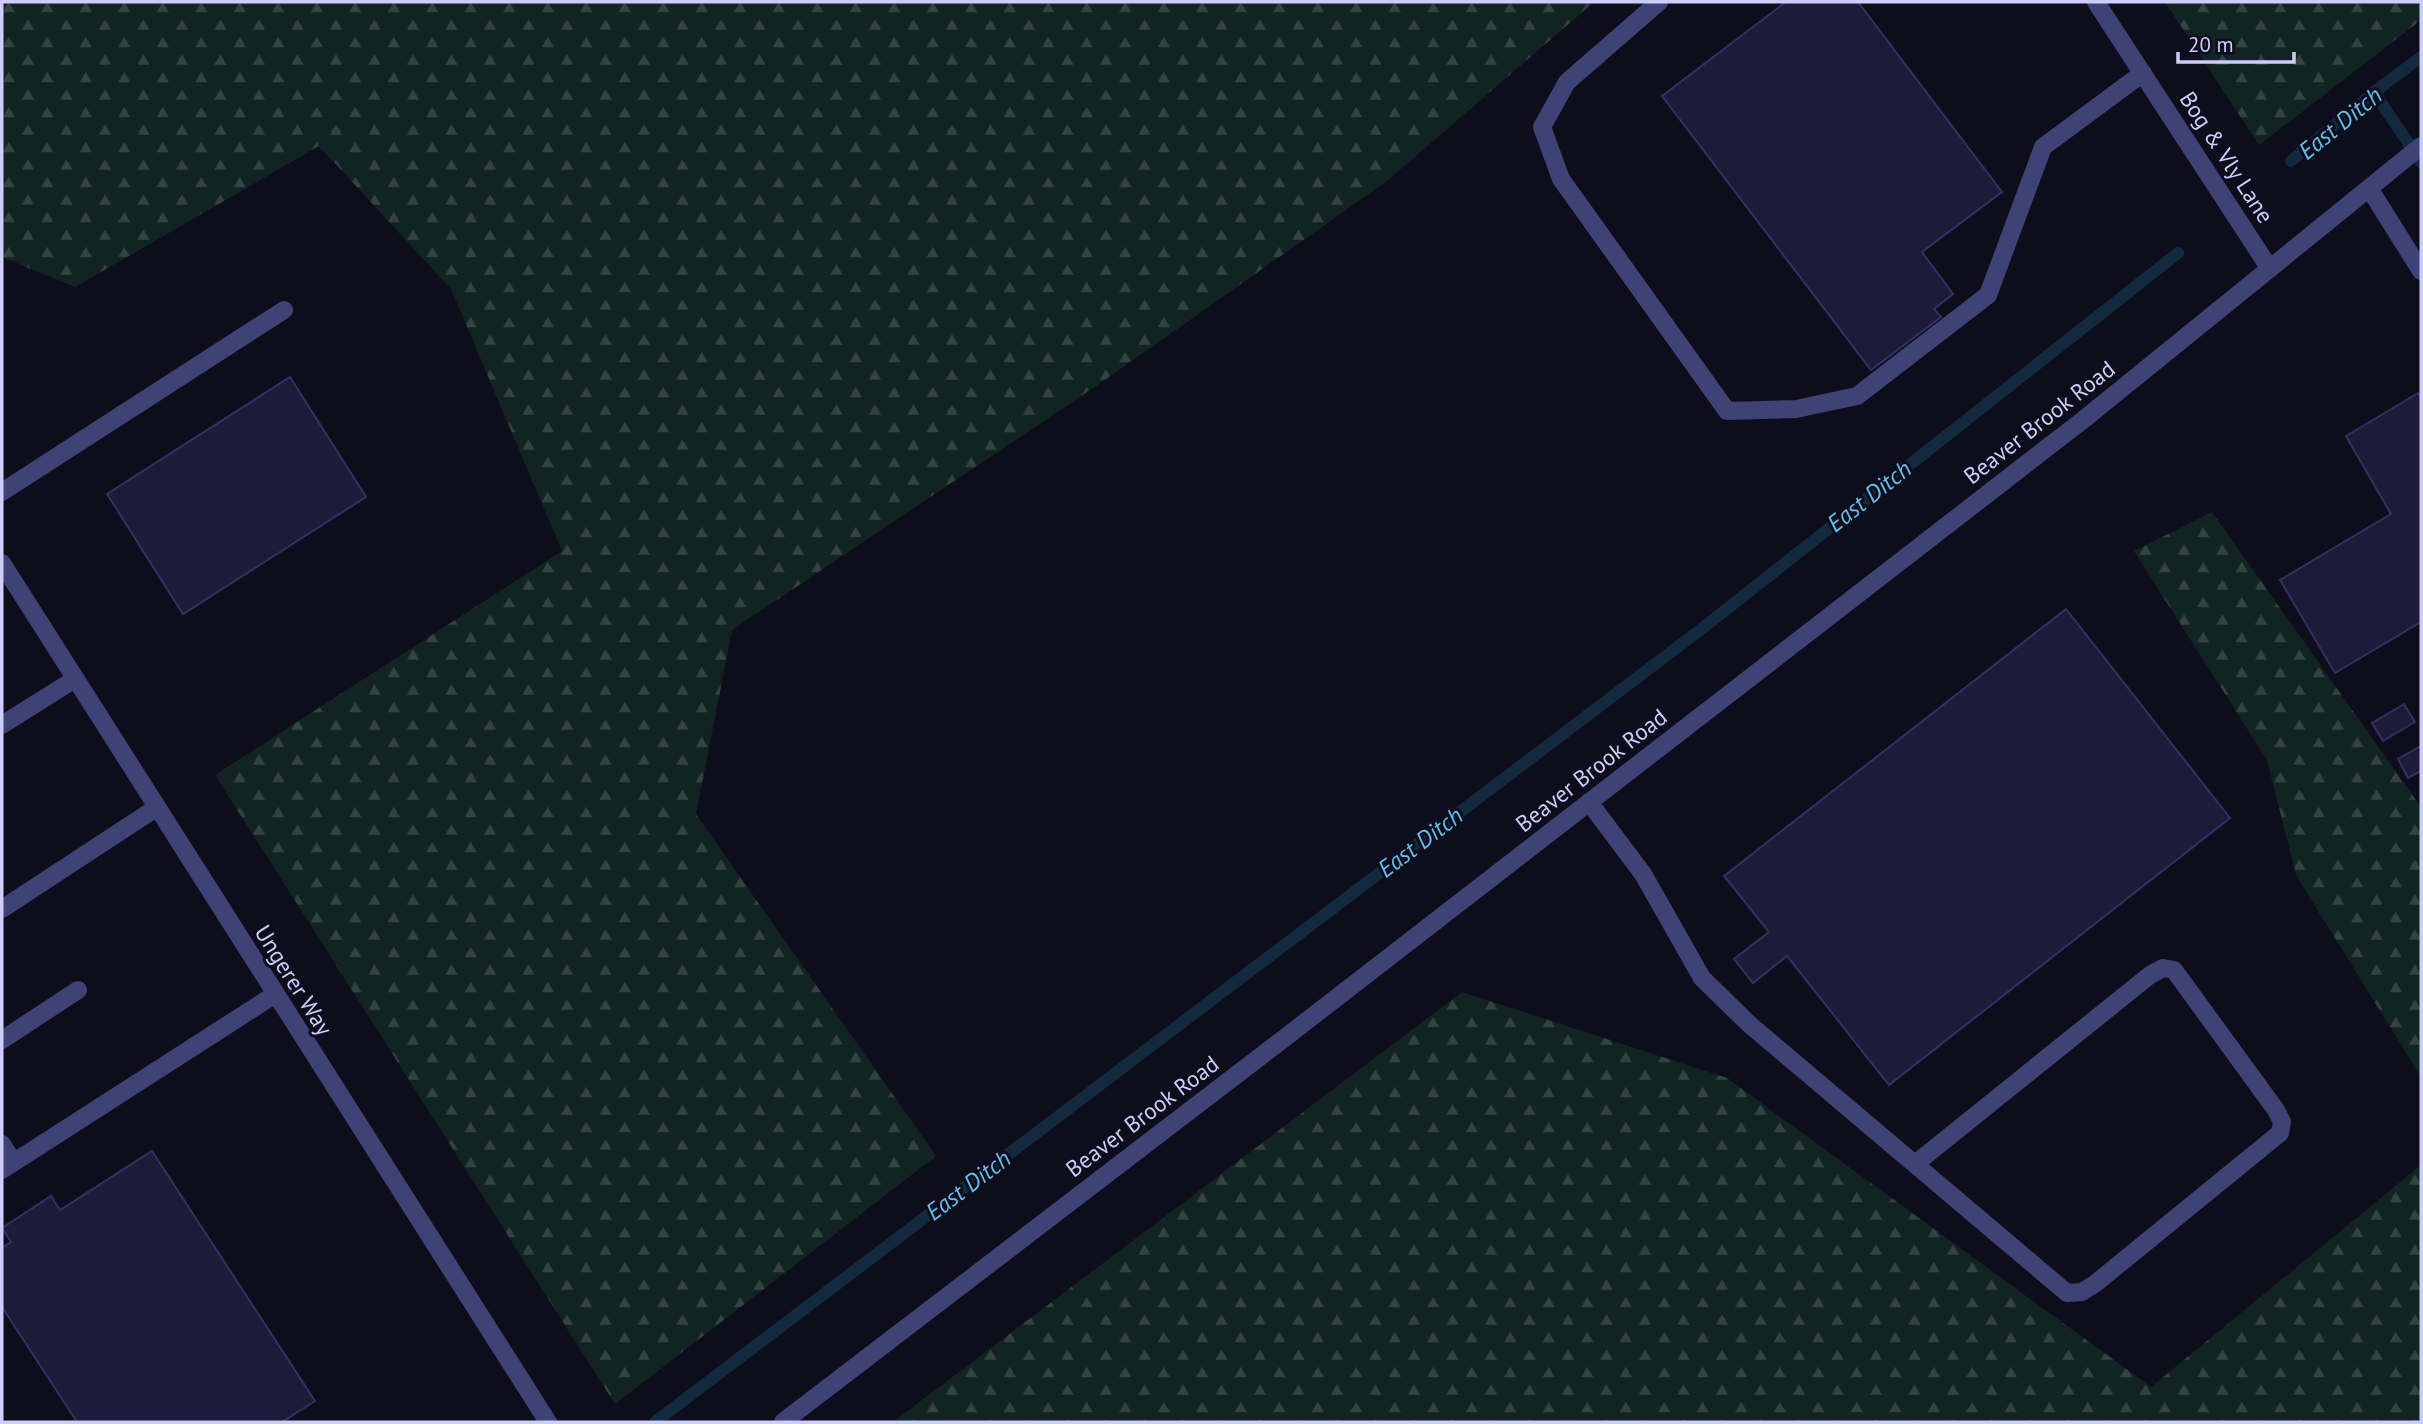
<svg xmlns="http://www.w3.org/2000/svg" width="2423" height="1424" font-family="'PT Sans',sans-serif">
  <defs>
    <pattern id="forest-firs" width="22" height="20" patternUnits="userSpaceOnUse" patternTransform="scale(1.75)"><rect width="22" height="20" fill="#112421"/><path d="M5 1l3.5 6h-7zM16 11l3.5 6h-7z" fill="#324342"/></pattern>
  </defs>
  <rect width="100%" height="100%" fill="#0e0d1b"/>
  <path fill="url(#forest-firs)" d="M 2,2 L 1594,2 L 1387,181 L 1102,382 L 732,630 L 696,814 L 936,1156 L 615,1404 L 215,775 L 562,551 L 451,289 L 319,146 L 75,287 L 2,257 Z
    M 2165,2 L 2421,2 L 2421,20 L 2259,145 Z
    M 2212,512 L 2421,807 L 2421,1077 L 2296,875 L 2267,760 L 2134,551 Z
    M 1462,992 L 1727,1078 L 2151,1387 L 2421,1165 L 2421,1422 L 893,1422 Z"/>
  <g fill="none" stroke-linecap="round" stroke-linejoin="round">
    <path stroke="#13293e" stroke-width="12" d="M 2374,92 L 2421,162
      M 2291,161 L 2374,92 L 2421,57
      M 655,1422 L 1704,627 L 2178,253"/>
  </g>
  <path fill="#1e1b39" stroke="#343062" stroke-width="2" d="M 1786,2 L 1858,2 L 2002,192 L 1922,252 L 1953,294 L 1934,309 L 1941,317 L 1871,370 L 1662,96 Z
    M 290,377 L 366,497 L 183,614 L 107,494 Z
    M 2418,393 L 2421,398 L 2421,622 L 2335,673 L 2280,580 L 2391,514 L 2346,436 Z
    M 2066,609 L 2230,818 L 1889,1085 L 1787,956 L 1753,983 L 1734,959 L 1769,932 L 1724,876 Z
    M 2404,704 L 2415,722 L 2383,741 L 2372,723 Z
    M 2421,746 L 2421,771 L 2408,778 L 2398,759 Z
    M 152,1151 L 315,1401 L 282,1422 L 77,1422 L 2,1307 L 2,1248 L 11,1242 L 2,1228 L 51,1196 L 60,1210 Z"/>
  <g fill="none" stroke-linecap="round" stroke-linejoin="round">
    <path stroke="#3e4274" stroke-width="18" d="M 1659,2 L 1567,82 L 1542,127 L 1561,179 L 1727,411 L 1796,409 L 1857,396 L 1988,295 L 2043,147 L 2143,73
      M 2096,2 L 2270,269
      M 2369,188 L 2421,271
      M 2,492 L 284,310
      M 2,563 L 548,1422
      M 2,725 L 75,679
      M 1589,802 L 1643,874 L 1702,978 L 1749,1024 L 2067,1293 L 2082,1292 L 2096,1283 L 2280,1133 L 2282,1122 L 2276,1110 L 2174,970 L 2163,968 L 2150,975 L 1915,1164
      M 2,909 L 156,808
      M 2,1040 L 78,990
      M 2,1144 L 13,1162
      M 2,1170 L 274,995
      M 783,1422 L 1282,1040 L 2083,420 L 2421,146"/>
  </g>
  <g text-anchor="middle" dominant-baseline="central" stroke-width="6" stroke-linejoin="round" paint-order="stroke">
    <g font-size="23" fill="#cdcdf9" stroke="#0e0d1b">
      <text transform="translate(2227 157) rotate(57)">Bog &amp; Vly Lane</text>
      <text transform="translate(2039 422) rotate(-38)">Beaver Brook Road</text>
      <text transform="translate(1591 770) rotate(-38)">Beaver Brook Road</text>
      <text transform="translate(294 980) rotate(58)">Ungerer Way</text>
      <text transform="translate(1142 1116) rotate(-37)">Beaver Brook Road</text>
    </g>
    <g font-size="24" font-style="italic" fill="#67beec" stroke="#0e0d1b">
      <text transform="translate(2340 123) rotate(-39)">East Ditch</text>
      <text transform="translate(1869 496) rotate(-38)">East Ditch</text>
      <text transform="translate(1420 842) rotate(-37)">East Ditch</text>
      <text transform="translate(968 1185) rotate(-37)">East Ditch</text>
    </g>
  </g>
  <rect width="2423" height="1424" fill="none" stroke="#cdcdf9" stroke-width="7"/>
  <path d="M2178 52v10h116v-10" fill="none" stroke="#cdcdf9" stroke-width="3.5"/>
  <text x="2188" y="52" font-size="21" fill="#cdcdf9" stroke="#0e0d1b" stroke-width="5" paint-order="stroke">20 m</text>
</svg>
